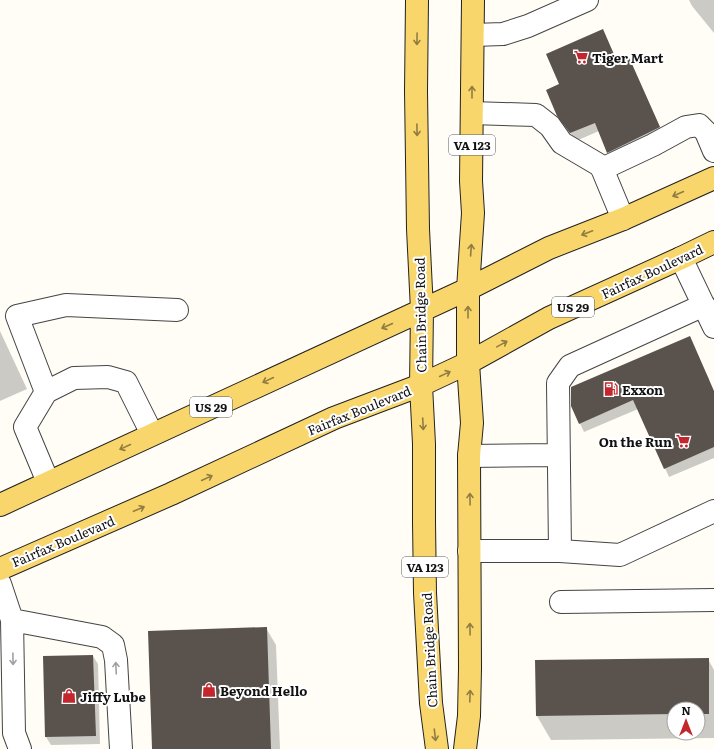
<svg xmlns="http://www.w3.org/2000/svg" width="714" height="749" font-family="Literata,serif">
  <rect width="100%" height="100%" fill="#fffdf5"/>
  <path fill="#0003" fill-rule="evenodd" d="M 689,0 L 714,0 L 714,33 L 692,6 Z
    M 602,30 L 617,60 L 628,56 L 664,136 L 612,161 L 599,131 L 576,141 L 558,115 L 560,85 Z
    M 0,331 L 27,389 L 0,401 Z
    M 689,337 L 709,379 L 707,380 L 714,397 L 714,458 L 669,477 L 638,409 L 584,432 L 572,406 Z
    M 266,628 L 276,645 L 280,749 L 153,749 Z
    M 93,656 L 98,664 L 100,744 L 51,745 L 46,737 Z
    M 708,659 L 714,670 L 714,738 L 551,740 L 537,716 ZM 674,709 L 698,709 L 698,733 L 674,733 Z"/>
  <path fill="#5a524d" d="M 603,29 L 616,59 L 628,55 L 660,127 L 607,153 L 595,123 L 570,133 L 557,116 L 546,90 L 559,84 L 546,54 Z
    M 690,336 L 714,391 L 714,447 L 664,469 L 633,400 L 579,424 L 571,406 L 571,387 Z
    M 267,627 L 271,749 L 152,749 L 148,631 Z
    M 93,655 L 96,736 L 45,737 L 43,656 Z
    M 709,658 L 709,714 L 698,714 L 698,709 L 674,709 L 674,714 L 536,716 L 535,660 Z"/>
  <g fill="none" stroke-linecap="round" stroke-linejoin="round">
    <defs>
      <path id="minor" d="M 473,35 L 503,34 L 528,26 L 587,0
        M 472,113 L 536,115 L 550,126 L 562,143 L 601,166 L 623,219
        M 602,169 L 653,145 L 686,127 L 699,125 L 706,132 L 714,151
        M 681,258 L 714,327
        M 46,392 L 74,378 L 108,377 L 126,382 L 152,434
        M 469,456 L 558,455
        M 48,482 L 25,427 L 46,392 L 17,316 L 66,305 L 177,310
        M 469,551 L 560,551 L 620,555 L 714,511
        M 560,551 L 558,383 L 570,366 L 704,305
        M 0,584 L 12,620 L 14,733 L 20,749
        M 561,602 L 714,600
        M 12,620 L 102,637 L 113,645 L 116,660 L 121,749"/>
      <path id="major" d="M 417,0 L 416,91 L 418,229 L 422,310 L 421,385 L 424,444 L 424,522 L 425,593 L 431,703 L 437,749
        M 0,505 L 468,289 L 549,248 L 623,219 L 714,178
        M 0,569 L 171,494 L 334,418 L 421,385 L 468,363 L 549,318 L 681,258 L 714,242
        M 465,749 L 469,716 L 470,668 L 469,456 L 472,423 L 468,363 L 468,289 L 473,213 L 471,181 L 473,0"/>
    </defs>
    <use href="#minor" stroke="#444" stroke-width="24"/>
    <use href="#major" stroke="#222" stroke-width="24"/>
    <use href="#minor" stroke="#fff" stroke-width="22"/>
    <use href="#major" stroke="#f9d66b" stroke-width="22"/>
  </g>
  <defs><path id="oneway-shaft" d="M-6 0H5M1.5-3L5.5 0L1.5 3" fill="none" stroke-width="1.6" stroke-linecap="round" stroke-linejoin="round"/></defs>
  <g stroke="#917d42">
    <use href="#oneway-shaft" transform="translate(417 39) rotate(91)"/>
    <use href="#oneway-shaft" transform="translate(472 92) rotate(-90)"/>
    <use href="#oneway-shaft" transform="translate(417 130) rotate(89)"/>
    <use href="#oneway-shaft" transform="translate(678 194) rotate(156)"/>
    <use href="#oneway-shaft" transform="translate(587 233) rotate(159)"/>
    <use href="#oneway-shaft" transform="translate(471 250) rotate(-86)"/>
    <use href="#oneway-shaft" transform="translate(468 312) rotate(-90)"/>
    <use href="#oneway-shaft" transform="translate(387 326) rotate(156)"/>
    <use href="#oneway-shaft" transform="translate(502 344) rotate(-29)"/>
    <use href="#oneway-shaft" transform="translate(445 374) rotate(-25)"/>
    <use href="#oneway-shaft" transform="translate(268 380) rotate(155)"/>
    <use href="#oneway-shaft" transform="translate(423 424) rotate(87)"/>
    <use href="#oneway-shaft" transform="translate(125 447) rotate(155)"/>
    <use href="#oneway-shaft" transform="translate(207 478) rotate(-25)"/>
    <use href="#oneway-shaft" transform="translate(470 499) rotate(-91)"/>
    <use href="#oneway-shaft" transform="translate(139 509) rotate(-23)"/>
    <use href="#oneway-shaft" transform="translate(470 629) rotate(-91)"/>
    <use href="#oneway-shaft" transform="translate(470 696) rotate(-88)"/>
    <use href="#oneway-shaft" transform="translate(435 735) rotate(83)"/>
  </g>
  <g stroke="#a0a0a0">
    <use href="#oneway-shaft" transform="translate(13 659) rotate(89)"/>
    <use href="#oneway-shaft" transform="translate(116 668) rotate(-93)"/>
  </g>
  <defs>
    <symbol id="supermarket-bare" viewBox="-9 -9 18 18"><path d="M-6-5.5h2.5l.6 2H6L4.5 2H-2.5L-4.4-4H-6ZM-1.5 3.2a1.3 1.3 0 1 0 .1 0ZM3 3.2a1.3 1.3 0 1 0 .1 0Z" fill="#c4262e" stroke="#fff" stroke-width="2.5" paint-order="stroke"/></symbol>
    <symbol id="fuel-bare" viewBox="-9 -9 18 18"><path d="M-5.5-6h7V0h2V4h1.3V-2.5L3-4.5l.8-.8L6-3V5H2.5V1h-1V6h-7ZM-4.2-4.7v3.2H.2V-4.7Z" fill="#c4262e" stroke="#fff" stroke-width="2.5" paint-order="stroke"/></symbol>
    <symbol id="shop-bare" viewBox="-9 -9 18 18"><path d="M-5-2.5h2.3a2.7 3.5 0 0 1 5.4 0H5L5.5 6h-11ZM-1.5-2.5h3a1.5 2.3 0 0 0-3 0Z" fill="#c4262e" stroke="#fff" stroke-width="2.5" paint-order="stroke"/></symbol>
  </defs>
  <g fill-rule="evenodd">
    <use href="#supermarket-bare" x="571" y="47" width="20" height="20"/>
    <use href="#fuel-bare" x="601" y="379" width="20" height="20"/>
    <use href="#supermarket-bare" x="673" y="431" width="20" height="20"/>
    <use href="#shop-bare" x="199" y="680" width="20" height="20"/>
    <use href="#shop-bare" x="59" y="686" width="20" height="20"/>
  </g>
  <g text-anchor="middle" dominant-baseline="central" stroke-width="4" stroke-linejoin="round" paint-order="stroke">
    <g fill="#fff" stroke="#585858" stroke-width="1">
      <rect x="449" y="135" width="46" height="20" rx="3"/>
      <rect x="552" y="297" width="42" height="20" rx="3"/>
      <rect x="190" y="397" width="42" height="20" rx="3"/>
      <rect x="402" y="557" width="46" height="20" rx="3"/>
    </g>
    <g font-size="12" font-weight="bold" fill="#111">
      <text x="472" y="145">VA 123</text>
      <text x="573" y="307">US 29</text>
      <text x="211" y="407">US 29</text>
      <text x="425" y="567">VA 123</text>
    </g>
    <g font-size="13" font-weight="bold" fill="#111" stroke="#fff" text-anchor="start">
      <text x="592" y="57">Tiger Mart</text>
      <text x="622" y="389">Exxon</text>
      <text x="672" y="441" text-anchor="end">On the Run</text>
      <text x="220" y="690">Beyond Hello</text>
      <text x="80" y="696">Jiffy Lube</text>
    </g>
    <g font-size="13" fill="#111" stroke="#fff">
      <text transform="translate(652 271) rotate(-25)">Fairfax Boulevard</text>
      <text transform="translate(420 315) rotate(-91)">Chain Bridge Road</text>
      <text transform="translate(359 410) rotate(-22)">Fairfax Boulevard</text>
      <text transform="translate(63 541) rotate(-23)">Fairfax Boulevard</text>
      <text transform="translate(429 650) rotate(-93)">Chain Bridge Road</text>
    </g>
  </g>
  <g transform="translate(686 721)"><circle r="19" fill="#ffffff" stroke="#a0a0a0"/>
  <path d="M0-3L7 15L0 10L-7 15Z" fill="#c4262e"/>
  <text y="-6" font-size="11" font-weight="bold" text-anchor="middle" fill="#111111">N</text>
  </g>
</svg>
